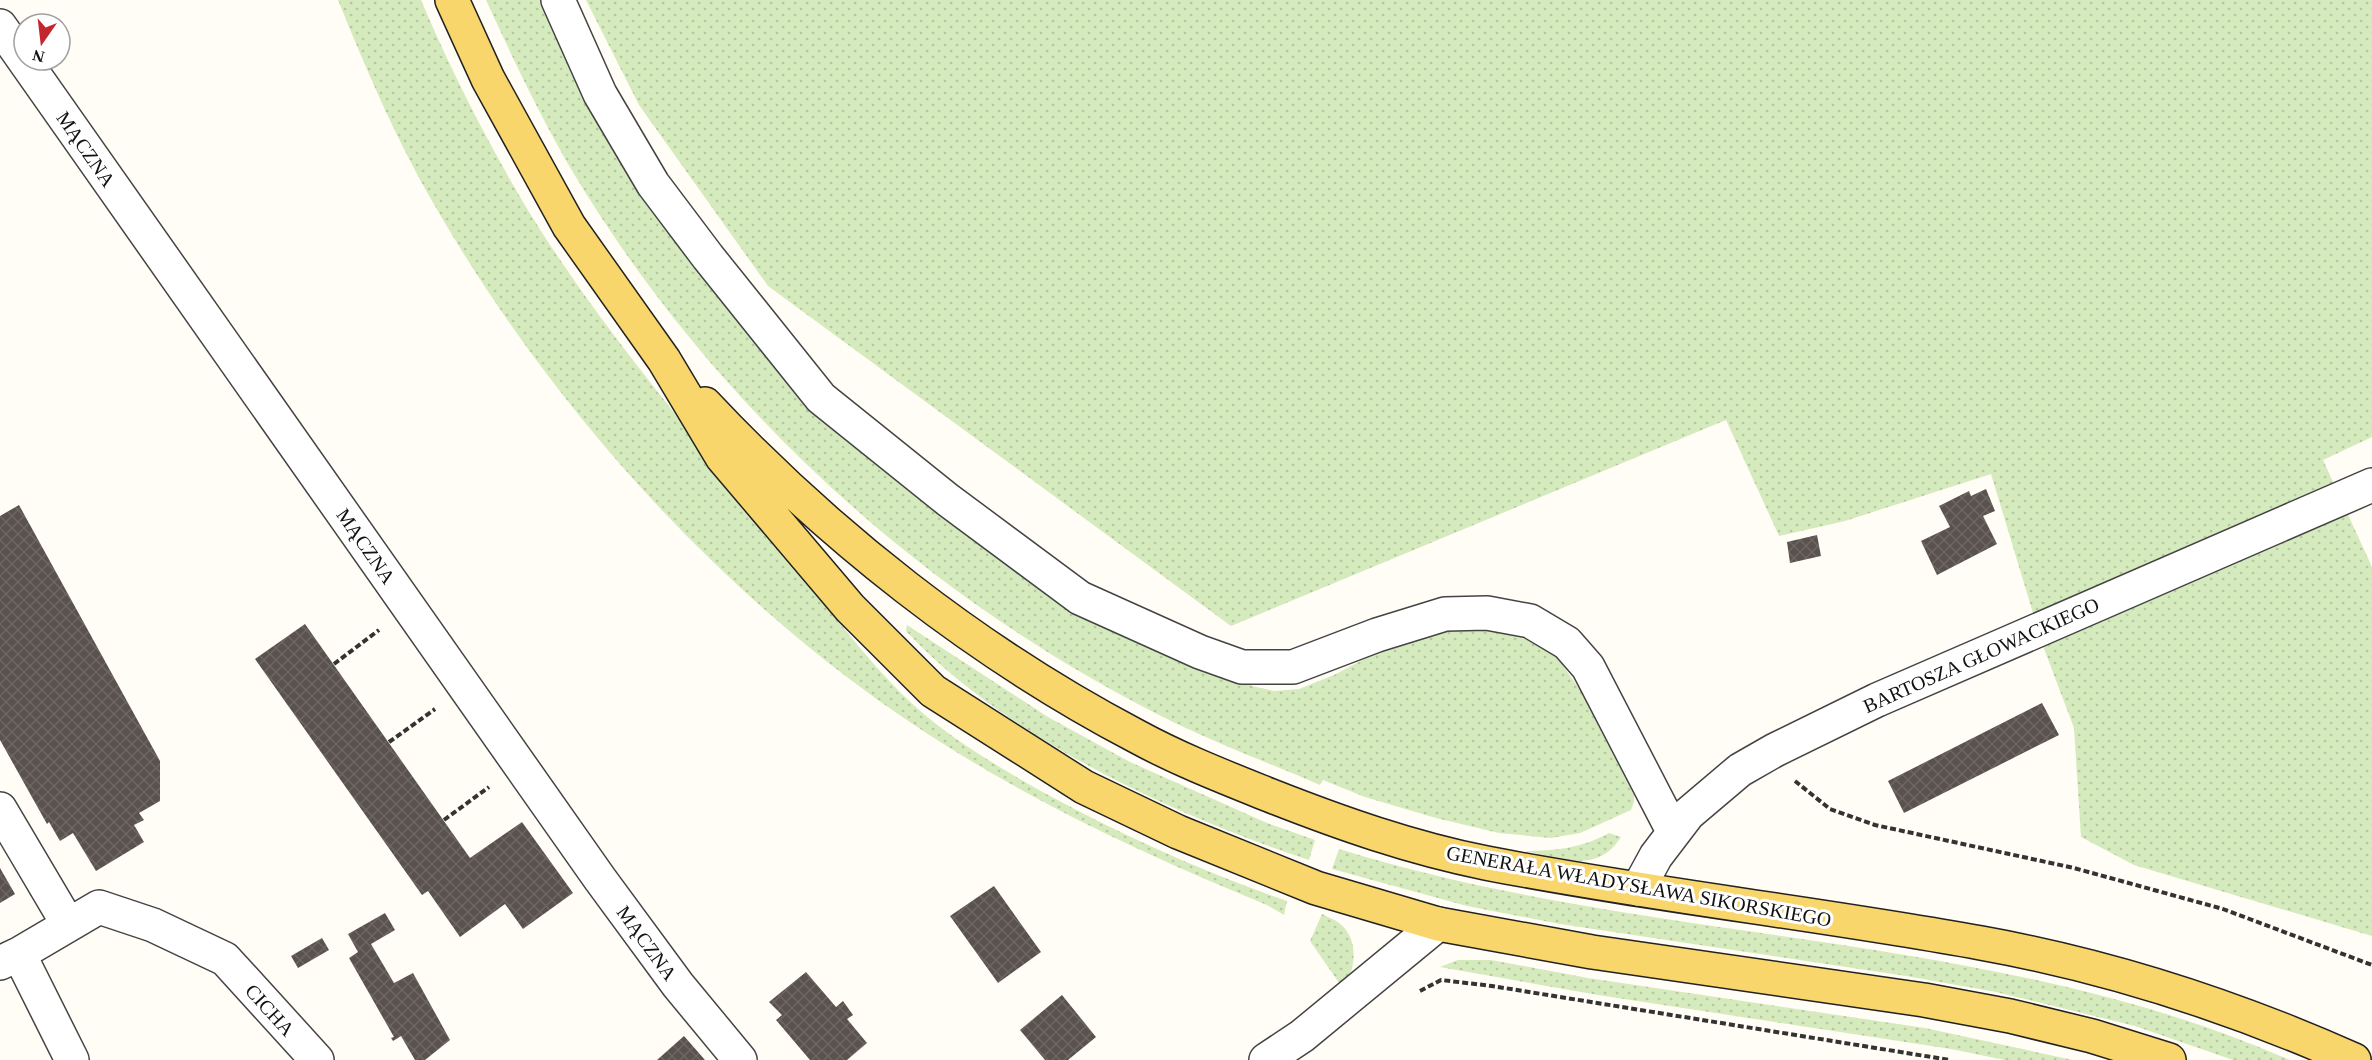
<svg xmlns="http://www.w3.org/2000/svg" width="2372" height="1060" font-family="'Times New Roman',serif">
  <defs>
    <pattern id="grass-dots" width="8" height="8" patternUnits="userSpaceOnUse" patternTransform="scale(1.5)"><rect width="8" height="8" fill="#d5ebbd"/><path d="M2 2h.1M6 6h.1" fill="none" stroke="#b6c8a1" stroke-width="1.8" stroke-linecap="round"/></pattern>
    <pattern id="building-cross-hatch" width="8" height="8" patternUnits="userSpaceOnUse" patternTransform="scale(1.5)"><rect width="8" height="8" fill="#5a524d"/><path d="M0 0l8 8M0 8l8-8" fill="none" stroke="#6d6662"/></pattern>
  </defs>
  <rect width="100%" height="100%" fill="#fffdf5"/>
  <path fill="url(#grass-dots)" d="M 338,0 L 421,0 C 450,69 485,137 523,202 C 594,320 686,426 771,533 C 823,598 870,672 936,724 C 968,749 1004,770 1039,790 C 1119,834 1201,871 1287,901 L 1284,915 L 1267,905 C 1138,852 1014,794 898,714 C 710,585 545,398 432,201 C 395,137 366,69 338,0 Z
    M 486,0 L 548,0 L 611,128 L 905,473 L 1252,686 L 1274,691 L 1299,689 L 1334,675 L 1400,640 L 1465,623 L 1532,636 L 1557,657 L 1580,690 L 1634,795 L 1634,802 L 1631,810 L 1580,833 L 1551,838 L 1499,833 L 1436,818 L 1365,797 L 1323,780 L 1320,785 C 1271,764 1221,745 1173,722 C 928,601 715,408 574,174 C 541,118 513,59 486,0 Z
    M 586,0 L 2372,0 L 2372,437 L 2323,460 L 2372,567 L 2372,936 L 2134,865 L 2081,837 L 2074,728 L 2043,646 L 1991,474 L 1845,521 L 1779,536 L 1726,420 L 1231,626 L 768,286 L 639,105 Z
    M 907,625 L 1048,717 L 1130,762 L 1267,823 L 1315,840 L 1309,860 C 1171,814 1006,738 906,631 Z
    M 1609,833 L 1621,837 C 1597,875 1561,858 1525,851 C 1555,851 1582,848 1609,833 Z
    M 1339,849 C 1650,946 1989,928 2290,1060 L 2233,1060 L 2135,1026 L 1996,992 L 1906,976 L 1560,924 L 1467,906 L 1332,869 Z
    M 1322,914 C 1327,917 1334,919 1339,923 C 1359,937 1357,972 1342,987 L 1310,941 Z
    M 1458,960 L 1491,960 L 1588,978 L 1925,1028 L 2073,1060 L 2005,1060 L 1951,1049 L 1598,995 L 1440,967 Z"/>
  <path fill="url(#building-cross-hatch)" d="M 1986,489 L 1995,511 L 1983,516 L 1997,544 L 1937,575 L 1921,541 L 1950,527 L 1939,506 L 1969,491 L 1971,496 Z
    M 19,505 L 160,761 L 160,801 L 139,813 L 144,820 L 134,825 L 144,842 L 96,871 L 73,833 L 60,841 L 49,822 L 47,824 L 0,740 L 0,516 Z
    M 1817,535 L 1821,556 L 1790,563 L 1787,542 Z
    M 305,624 L 470,858 L 522,822 L 573,893 L 523,929 L 505,904 L 460,937 L 428,891 L 422,895 L 255,659 Z
    M 2042,703 L 2059,735 L 1904,813 L 1888,781 Z
    M 0,868 L 15,894 L 0,903 Z
    M 994,886 L 1041,952 L 998,983 L 950,916 Z
    M 385,913 L 395,930 L 371,944 L 394,983 L 413,973 L 450,1040 L 425,1060 L 415,1060 L 401,1036 L 393,1041 L 391,1038 L 394,1037 L 349,958 L 358,952 L 348,934 Z
    M 322,938 L 329,950 L 298,968 L 291,956 Z
    M 806,972 L 836,1007 L 843,1001 L 853,1015 L 847,1019 L 867,1043 L 847,1060 L 810,1060 L 776,1020 L 782,1015 L 769,1002 Z
    M 1062,995 L 1096,1037 L 1068,1060 L 1045,1060 L 1020,1030 Z
    M 684,1036 L 705,1060 L 657,1060 Z"/>
  <g fill="none" stroke-linecap="round" stroke-linejoin="round">
    <defs>
      <path id="minor" d="M 558,0 L 600,94 L 653,184 L 708,257 L 821,398 L 948,500 L 1080,598 L 1200,652 L 1242,667 L 1293,667 L 1377,635 L 1445,614 L 1487,613 L 1530,621 L 1567,643 L 1588,667 L 1673,831
        M 0,26 L 600,879 L 678,985 L 740,1060
        M 0,809 L 68,924
        M 1638,889 L 1656,856 L 1688,814 L 1740,770 L 1775,750 L 1877,700 L 2372,485
        M 19,954 L 99,907 L 153,925 L 225,959 L 317,1060
        M 0,963 L 19,954 L 72,1060
        M 1266,1060 L 1302,1036 L 1438,924"/>
      <path id="major" d="M 452,0 L 488,79 L 569,226 L 664,360 L 722,457 L 850,608 L 933,691 L 1084,787 L 1178,832 L 1316,888 L 1438,924 L 1592,952 L 1924,1000 L 2010,1016 L 2092,1036 L 2169,1060
        M 705,404 C 828,535 976,652 1136,736 C 1178,759 1224,777 1269,795 C 1340,823 1411,848 1486,863 C 1650,895 1816,913 1981,943 C 2109,966 2235,1007 2354,1060"/>
    </defs>
    <use href="#minor" stroke="#444" stroke-width="36"/>
    <use href="#major" stroke="#222" stroke-width="36"/>
    <path stroke="#333" stroke-width="4" stroke-dasharray="6 3" stroke-linecap="butt" d="M 334,664 L 379,630
      M 389,742 L 435,709
      M 1795,781 L 1830,809 L 1875,825 L 2074,868 L 2223,909 L 2372,965
      M 444,820 L 489,787
      M 1420,991 L 1441,980 L 1492,986 L 1950,1060"/>
    <use href="#minor" stroke="#fff" stroke-width="33"/>
    <use href="#major" stroke="#f9d66b" stroke-width="33"/>
  </g>
  <g text-anchor="middle" dominant-baseline="central" stroke-width="6" stroke-linejoin="round" paint-order="stroke">
    <g font-size="20" fill="#111" stroke="#fff">
      <text transform="translate(86 149) rotate(55)">MĄCZNA</text>
      <text transform="translate(366 546) rotate(55)">MĄCZNA</text>
      <text transform="translate(1981 655) rotate(-24)">BARTOSZA GŁOWACKIEGO</text>
      <text transform="translate(1639 886) rotate(10)">GENERAŁA WŁADYSŁAWA SIKORSKIEGO</text>
      <text transform="translate(647 943) rotate(54)">MĄCZNA</text>
      <text transform="translate(270 1010) rotate(48)">CICHA</text>
    </g>
  </g>
  <g transform="translate(42 42) rotate(194)"><circle r="28" fill="#ffffff" stroke="#a0a0a0" stroke-width="1.5"/>
  <path d="M0-4.5L10 22L0 15L-10 22Z" fill="#c4262e"/>
  <text y="-9" font-size="16" font-weight="bold" text-anchor="middle" fill="#111111">N</text>
  </g>
</svg>
